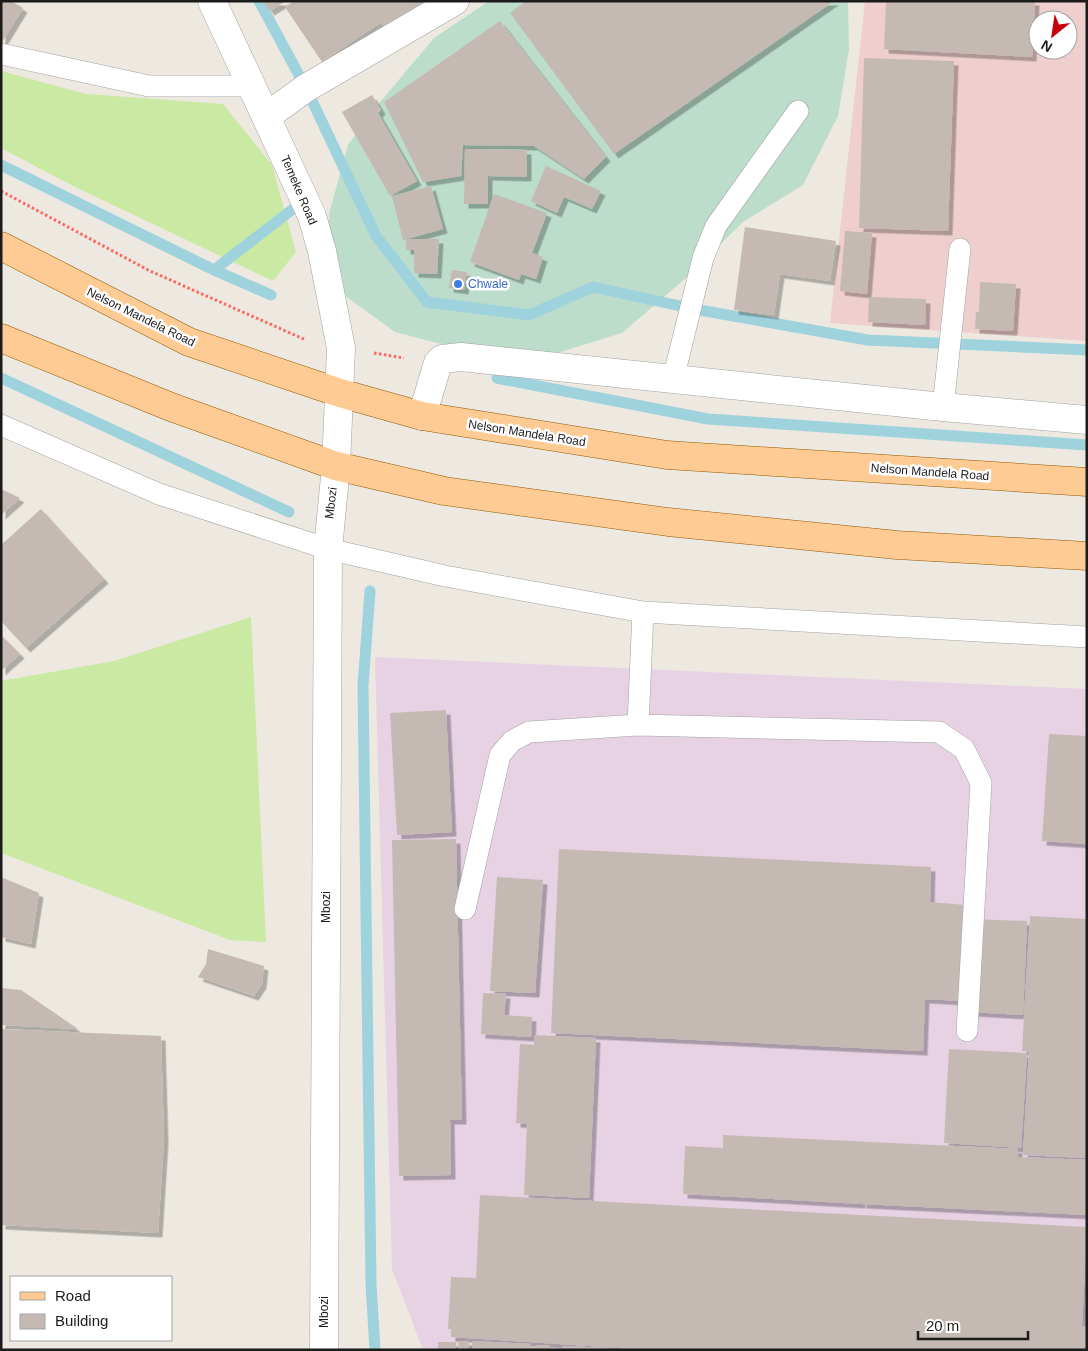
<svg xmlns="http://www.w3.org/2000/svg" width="1088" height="1351" font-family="Helvetica,sans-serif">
  <defs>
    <filter id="shadow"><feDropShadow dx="4.5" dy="4.5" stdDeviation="0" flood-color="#0004"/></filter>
  </defs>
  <rect width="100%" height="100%" fill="#ede8e0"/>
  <path fill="#efcece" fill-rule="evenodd" d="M 865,1 L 1087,1 L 1087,341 L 830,323 ZM 1038,20 L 1068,20 L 1068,50 L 1038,50 Z"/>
  <path fill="#e7d2e4" d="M 375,657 L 1087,689 L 1087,1350 L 423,1350 L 392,1269 Z"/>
  <path fill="#caeaa3" d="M 1,71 L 86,94 L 223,104 L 272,165 L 296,252 L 273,281 L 75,187 L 1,148 Z
    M 251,617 L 266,942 L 230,940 L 1,853 L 1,681 L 114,661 Z"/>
  <path fill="#bcdccc" d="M 489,1 L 848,1 L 849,49 L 838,116 L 803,185 L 743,222 L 687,277 L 622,333 L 544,357 L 476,353 L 395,332 L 344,295 L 325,254 L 330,210 L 348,145 L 381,101 L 434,38 Z"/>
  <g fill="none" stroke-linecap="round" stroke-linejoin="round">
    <path stroke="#9ed2dd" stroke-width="11" d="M 259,1 L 306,88 L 376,236 L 427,302 L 529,315 L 593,287 L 694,309 L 868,340 L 1087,350
      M 1,165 L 214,270 L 271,295
      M 214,270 L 302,202 L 299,198
      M 1,378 L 289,512
      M 497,378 L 708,419 L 1087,445
      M 370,591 L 363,686 L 371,1284 L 375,1350"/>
  </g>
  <path fill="#c5bab3" filter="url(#shadow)" d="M 1,1 L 11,1 L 23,8 L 1,44 Z
    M 263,1 L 286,1 L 270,11 Z
    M 294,1 L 424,1 L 428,7 L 388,33 L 381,22 L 322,62 L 285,7 Z
    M 526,1 L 834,1 L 614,154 L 510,13 Z
    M 886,1 L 1035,1 L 1032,57 L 884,49 Z
    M 500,21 L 606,157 L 584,179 L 534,146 L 463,145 L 461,176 L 423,182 L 384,102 Z
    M 864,58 L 954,61 L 948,231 L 859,228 Z
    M 372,95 L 381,110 L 378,113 L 417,181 L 390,196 L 342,112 Z
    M 465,149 L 527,150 L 527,177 L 488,176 L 488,204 L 464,204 Z
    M 546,166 L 601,191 L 592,209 L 564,197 L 557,213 L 531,201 Z
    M 431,186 L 443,229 L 403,240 L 392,196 Z
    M 494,194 L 547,213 L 532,253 L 543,257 L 536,279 L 521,274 L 519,280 L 470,262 Z
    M 745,227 L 836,241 L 830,281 L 780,274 L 774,315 L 734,310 Z
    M 845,231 L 872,233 L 867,294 L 840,291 Z
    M 406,239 L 439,239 L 437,274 L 414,273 L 414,250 L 406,250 Z
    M 452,270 L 467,272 L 464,290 L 449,288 Z
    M 980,282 L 1016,284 L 1013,331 L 975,329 L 976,312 L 979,312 Z
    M 869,297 L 926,299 L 925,325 L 868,322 Z
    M 1,489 L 20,498 L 1,515 Z
    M 41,509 L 104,579 L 26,648 L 1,621 L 1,545 Z
    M 1,635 L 20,654 L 1,671 Z
    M 446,710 L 452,832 L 397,835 L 390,713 Z
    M 1049,734 L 1087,736 L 1087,844 L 1042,841 Z
    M 456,839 L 462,1120 L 450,1120 L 451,1175 L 399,1176 L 392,840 Z
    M 559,849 L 931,867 L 930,902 L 966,905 L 962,1001 L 925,999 L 923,1051 L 551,1033 Z
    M 1,877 L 39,893 L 31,944 L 1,937 Z
    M 497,877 L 543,880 L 535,993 L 490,991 Z
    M 1030,916 L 1087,919 L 1087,1158 L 1023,1155 L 1029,1051 L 1022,1051 Z
    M 975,919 L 1027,921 L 1023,1015 L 971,1012 Z
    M 208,949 L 264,966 L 262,984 L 254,996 L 198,977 L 206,964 Z
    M 1,988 L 21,990 L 78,1029 L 1,1025 Z
    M 483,993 L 506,994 L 504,1015 L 532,1017 L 531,1037 L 481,1034 Z
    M 1,1029 L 161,1036 L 164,1139 L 158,1233 L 1,1225 Z
    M 534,1035 L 596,1038 L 589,1198 L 524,1195 L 527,1124 L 516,1123 L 520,1044 L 534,1045 Z
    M 949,1049 L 1027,1053 L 1021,1148 L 944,1143 Z
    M 723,1135 L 1018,1149 L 1018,1157 L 1087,1160 L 1087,1215 L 862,1204 L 863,1181 L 861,1204 L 683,1194 L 685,1146 L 723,1148 Z
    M 480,1195 L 1087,1227 L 1082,1326 L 1087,1327 L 1087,1350 L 651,1350 L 451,1337 L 451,1329 L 448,1329 L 451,1277 L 476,1278 Z
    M 458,1341 L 469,1341 L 469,1350 L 459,1350 Z
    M 472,1341 L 531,1344 L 531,1346 L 536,1347 L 536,1345 L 550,1345 L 550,1350 L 472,1350 Z
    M 438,1342 L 456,1342 L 456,1350 L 438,1350 Z
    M 562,1346 L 610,1348 L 610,1350 L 562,1350 Z"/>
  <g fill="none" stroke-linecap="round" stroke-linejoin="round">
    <defs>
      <path id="service" d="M 1,54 L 149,86 L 252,86
        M 673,379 L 703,258 L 716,226 L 798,111
        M 943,407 L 960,249
        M 1,425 L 159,494 L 328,549 L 445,576 L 643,612 L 1087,637
        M 643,612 L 638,725 L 939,732 L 964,749 L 981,783 L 967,1031
        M 465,909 L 500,755 L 512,741 L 529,732 L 638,725"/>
      <path id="minor" d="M 267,116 L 306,88 L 455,1
        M 422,416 L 438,363 L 442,359 L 461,357 L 943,407 L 1087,420
        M 324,1350 L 328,549 L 336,466"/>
      <path id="tertiary" d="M 212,1 L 312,216 L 322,251 L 341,348 L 336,466"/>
      <path id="primary" d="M 1,246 L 189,342 L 340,393 L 422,416 L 667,455 L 1087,482
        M 1,338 L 171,407 L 336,466 L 444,491 L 668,522 L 897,545 L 1087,556"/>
    </defs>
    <use href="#service" stroke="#a2a2a2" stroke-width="22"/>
    <use href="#minor" stroke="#a2a2a2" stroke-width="29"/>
    <use href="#tertiary" stroke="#a2a2a2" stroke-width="29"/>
    <use href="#primary" stroke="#925a00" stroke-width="29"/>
    <path stroke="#fd6961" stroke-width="3" stroke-dasharray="2.5 2.5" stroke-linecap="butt" d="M 1,191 L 150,271 L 306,340
      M 374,353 L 404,358"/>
    <use href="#service" stroke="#fff" stroke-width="21"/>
    <use href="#minor" stroke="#fff" stroke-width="28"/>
    <use href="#tertiary" stroke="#fff" stroke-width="28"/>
    <use href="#primary" stroke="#fecb94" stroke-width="28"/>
  </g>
  <circle fill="#3f7fe0" stroke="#fff" stroke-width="2" cx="458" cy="284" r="5"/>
  <g text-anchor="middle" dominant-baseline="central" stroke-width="5" stroke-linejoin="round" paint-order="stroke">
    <g font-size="12" fill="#1b1b1b" stroke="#fff">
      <text transform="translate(299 190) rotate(67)">Temeke Road</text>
      <text transform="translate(141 317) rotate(26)">Nelson Mandela Road</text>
      <text transform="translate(527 433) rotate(9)">Nelson Mandela Road</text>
      <text transform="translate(930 472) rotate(4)">Nelson Mandela Road</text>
      <text transform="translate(331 503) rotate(-83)">Mbozi</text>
      <text transform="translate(326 907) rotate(-90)">Mbozi</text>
      <text transform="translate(324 1312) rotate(-90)">Mbozi</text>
    </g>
    <g font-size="12" fill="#366cbe" stroke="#fff" text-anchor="start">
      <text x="468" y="284">Chwale</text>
    </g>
  </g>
  <rect width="1088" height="1351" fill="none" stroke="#1b1b1b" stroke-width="5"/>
  <rect x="10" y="1276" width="162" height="65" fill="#ffffff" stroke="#a4a4a4"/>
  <rect x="20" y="1292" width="25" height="8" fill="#fecb94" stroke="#a4a4a4"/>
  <text x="55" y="1301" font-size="15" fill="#1b1b1b">Road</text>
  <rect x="20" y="1314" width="25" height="15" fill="#c5bab3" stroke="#a4a4a4"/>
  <text x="55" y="1326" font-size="15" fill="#1b1b1b">Building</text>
  <g transform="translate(1053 35) rotate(210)"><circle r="24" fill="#ffffff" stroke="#a4a4a4"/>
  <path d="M0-4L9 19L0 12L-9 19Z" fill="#c6000a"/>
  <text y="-8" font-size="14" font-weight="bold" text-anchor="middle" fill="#1b1b1b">N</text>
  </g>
  <path d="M918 1331v8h110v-8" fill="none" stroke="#1b1b1b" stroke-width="2.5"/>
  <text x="926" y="1331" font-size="15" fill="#1b1b1b" stroke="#ffffff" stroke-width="4" paint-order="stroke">20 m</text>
</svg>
